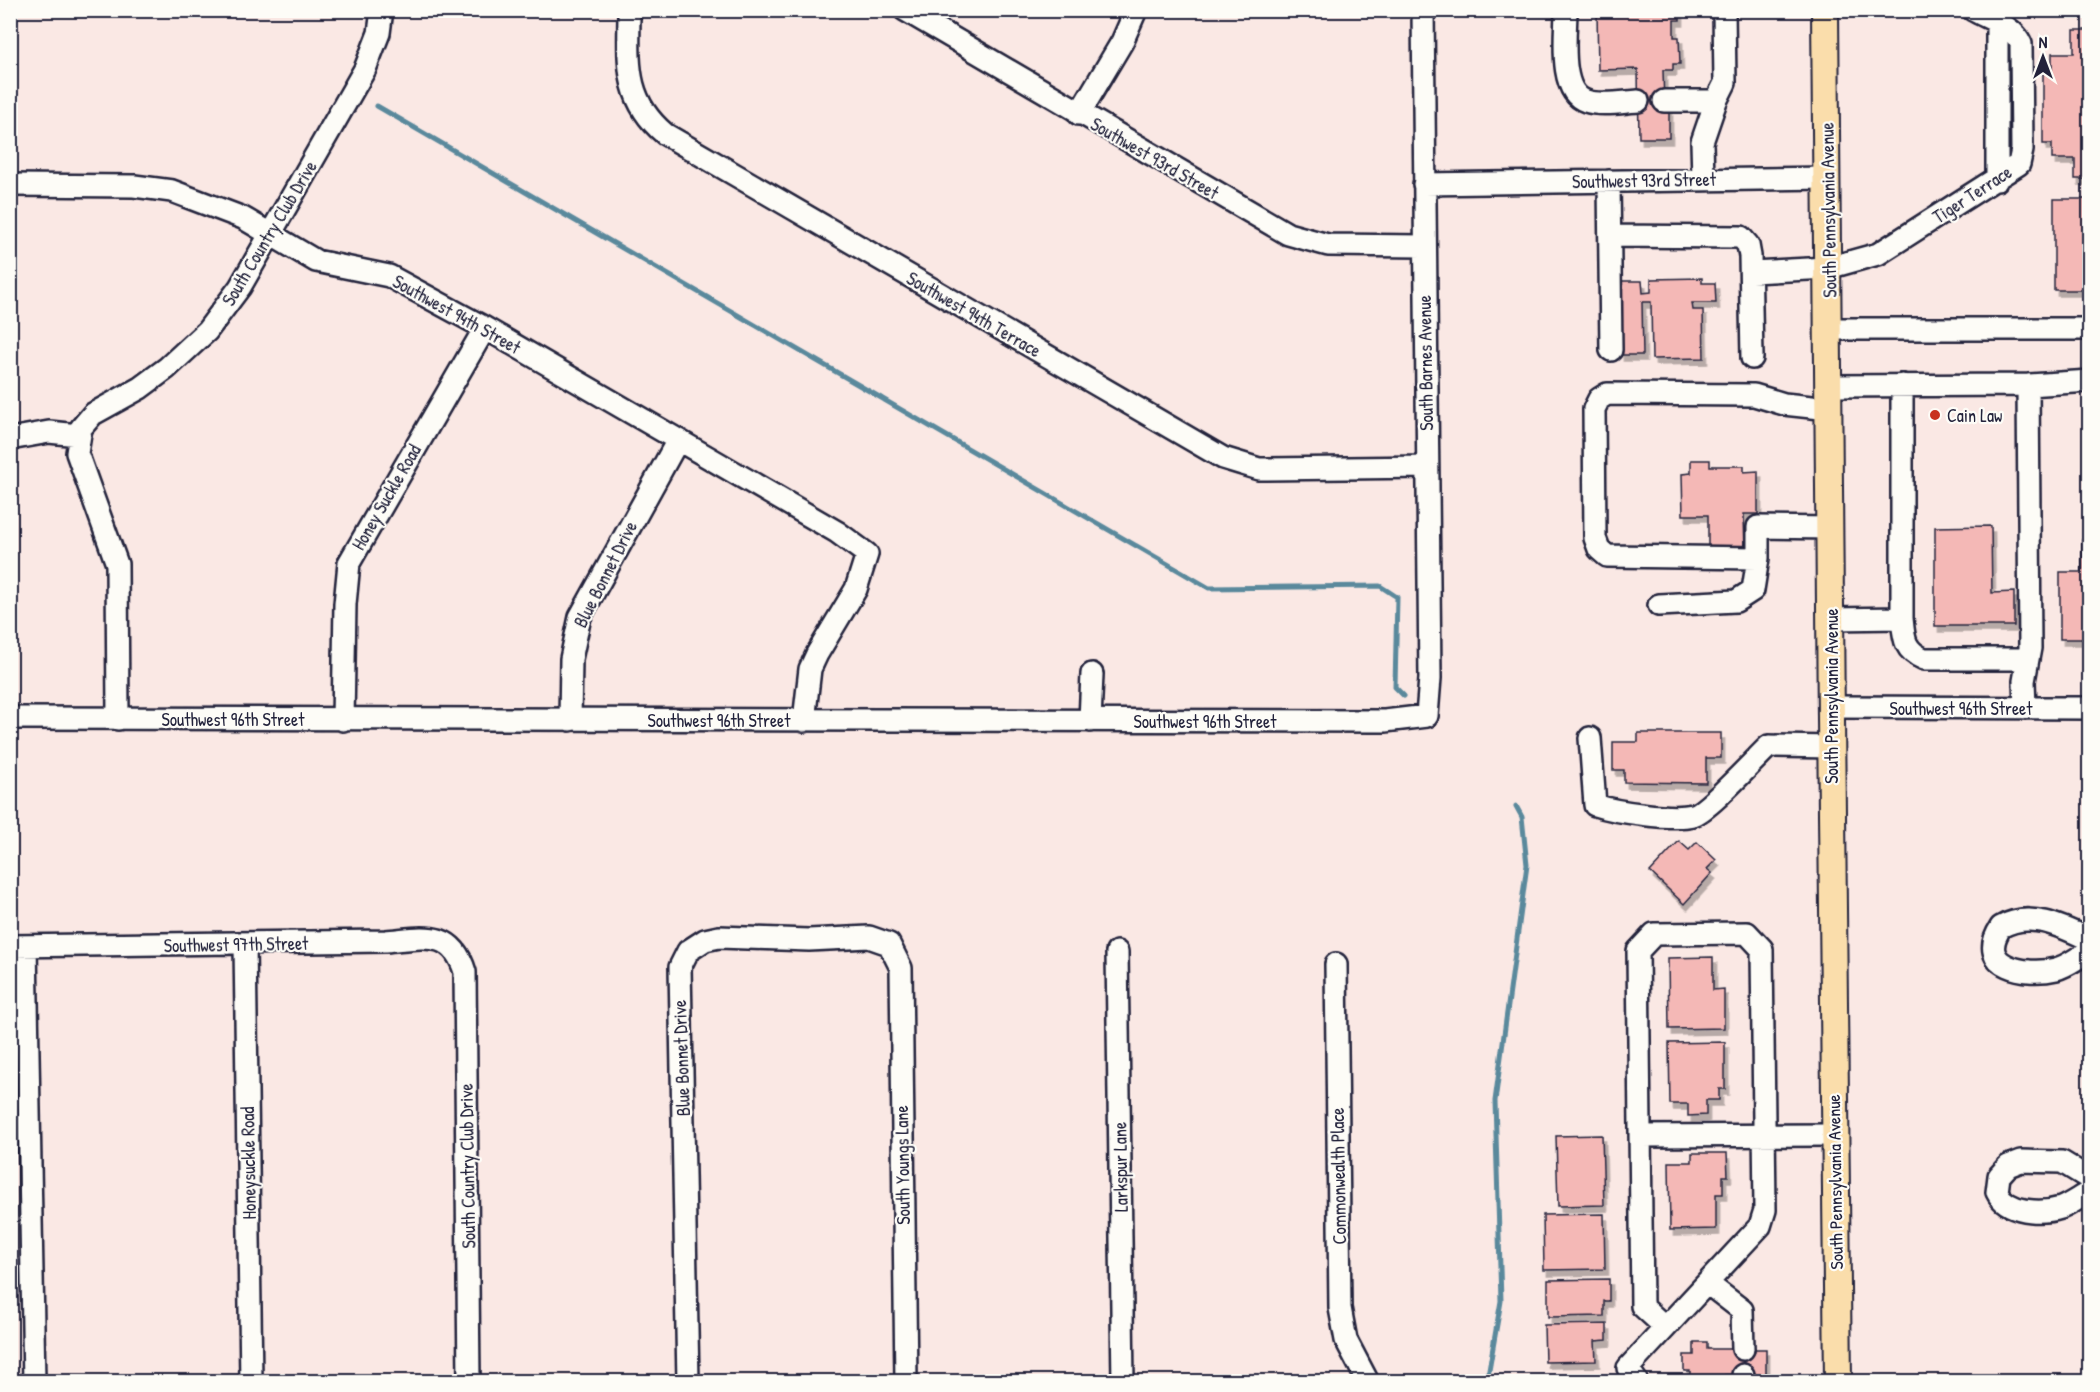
<svg xmlns="http://www.w3.org/2000/svg" width="2100" height="1392" font-family="'Patrick Hand',sans-serif">
  <defs>
    <filter id="shadow"><feDropShadow dx="3.5" dy="6" stdDeviation="0" flood-color="#0004"/></filter>
  </defs>
  <rect width="100%" height="100%" fill="#fae8e4"/>
  <filter id="ink" filterUnits="userSpaceOnUse"><feTurbulence type="fractalNoise" baseFrequency=".0167" numOctaves="2"/><feDisplacementMap in="SourceGraphic" scale="12" xChannelSelector="R" yChannelSelector="G"/><feConvolveMatrix kernelMatrix="1 2 1 2 8 2 1 2 1" color-interpolation-filters="sRGB"/></filter>
  <g filter="url(#ink)">
    <g fill="none" stroke-linecap="round" stroke-linejoin="round">
      <path stroke="#5a899c" stroke-width="5" d="M 377,106 L 1209,588 L 1380,586 L 1397,597 L 1395,687 L 1404,696
        M 1487,1382 L 1501,1301 L 1495,1101 L 1527,865 L 1522,817 L 1516,806"/>
    </g>
    <path fill="#f4b8b6" stroke="#22223b" stroke-width="1.5" filter="url(#shadow)" d="M 1680,10 L 1680,20 L 1674,20 L 1674,37 L 1679,37 L 1680,64 L 1673,64 L 1673,70 L 1663,70 L 1664,104 L 1669,104 L 1669,138 L 1639,138 L 1638,69 L 1598,70 L 1597,11 Z
      M 2074,30 L 2090,30 L 2090,179 L 2075,179 L 2075,159 L 2052,159 L 2052,144 L 2043,144 L 2043,70 L 2052,70 L 2052,53 L 2074,53 Z
      M 2054,199 L 2090,199 L 2090,290 L 2054,290 Z
      M 1702,278 L 1702,283 L 1715,283 L 1716,303 L 1692,303 L 1693,310 L 1703,310 L 1704,358 L 1652,359 L 1651,302 L 1642,302 L 1643,355 L 1620,355 L 1619,281 L 1642,281 L 1643,293 L 1651,292 L 1651,279 Z
      M 1691,460 L 1710,460 L 1710,466 L 1744,466 L 1744,472 L 1758,471 L 1758,514 L 1744,514 L 1745,555 L 1708,556 L 1708,515 L 1683,515 L 1682,474 L 1691,473 Z
      M 1991,526 L 1992,593 L 2014,592 L 2014,626 L 1935,626 L 1935,527 Z
      M 2082,539 L 2090,540 L 2090,639 L 2060,639 L 2060,572 L 2082,572 Z
      M 1638,733 L 1721,733 L 1721,758 L 1706,758 L 1706,783 L 1624,782 L 1624,770 L 1613,770 L 1613,742 L 1638,742 Z
      M 1679,841 L 1689,850 L 1697,842 L 1716,860 L 1707,869 L 1712,873 L 1684,904 L 1650,872 Z
      M 1713,957 L 1713,990 L 1724,989 L 1724,1028 L 1669,1029 L 1668,958 Z
      M 1725,1042 L 1725,1089 L 1719,1089 L 1719,1100 L 1706,1100 L 1706,1115 L 1688,1116 L 1688,1104 L 1670,1104 L 1669,1043 Z
      M 1602,1135 L 1604,1205 L 1558,1206 L 1556,1136 Z
      M 1692,1153 L 1727,1153 L 1728,1176 L 1723,1176 L 1723,1194 L 1716,1194 L 1716,1229 L 1670,1230 L 1669,1162 L 1692,1162 Z
      M 1604,1214 L 1605,1269 L 1544,1270 L 1543,1215 Z
      M 1609,1279 L 1609,1301 L 1604,1301 L 1604,1316 L 1548,1317 L 1548,1280 Z
      M 1607,1324 L 1607,1340 L 1595,1341 L 1596,1361 L 1545,1362 L 1544,1325 Z
      M 1694,1342 L 1707,1342 L 1707,1349 L 1766,1349 L 1766,1375 L 1725,1375 L 1725,1382 L 1690,1382 L 1690,1371 L 1684,1371 L 1684,1355 L 1694,1355 Z
      M 1596,1380 L 1596,1382 L 1531,1382 L 1531,1381 Z"/>
    <g fill="none" stroke-linecap="round" stroke-linejoin="round">
      <defs>
        <path id="minor" d="M 629,10 C 629,60 623,99 665,134 L 1223,458 L 1259,469 L 1427,467
          M 905,10 L 1288,234 L 1328,245 L 1423,246
          M 1566,10 C 1566,34 1558,92 1586,101 C 1600,106 1623,102 1638,101
          M 1664,101 L 1716,101 L 1702,142 L 1703,179
          M 1716,101 L 1725,83 L 1724,10
          M 1079,114 L 1122,42 L 1136,10
          M 1997,180 L 1997,23
          M 1609,181 L 1611,350
          M 1424,184 L 1828,178
          M 10,185 L 134,186 L 172,191 L 243,218 L 316,261 L 389,276 L 485,328 L 837,532 L 867,554 L 856,589 L 817,654 L 810,669 L 804,721
          M 1610,236 L 1741,237 L 1748,245 L 1750,256 L 1752,358
          M 1751,272 L 1828,268 L 1878,254 L 2019,164 L 2022,150 L 2021,44 C 2014,26 1989,19 1973,10
          M 1829,329 L 2090,329
          M 1902,385 L 1902,618
          M 1830,386 L 2028,385 L 2090,381
          M 1830,409 L 1784,404 L 1754,395 L 1607,394 L 1599,399 L 1594,409 L 1595,538 L 1599,549 L 1607,556 L 1758,558 L 1758,527 L 1831,528
          M 10,439 L 49,432 L 78,435
          M 1659,605 L 1736,601 L 1753,590 L 1758,558
          M 1832,619 L 1902,618 C 1904,639 1904,650 1924,659 L 2028,659
          M 1833,707 L 2090,708
          M 2025,708 L 2024,681 L 2030,648 L 2028,385
          M 10,718 L 1385,721 L 1427,716 L 1430,678 L 1423,10
          M 118,719 L 117,564 L 77,453 L 81,428 L 93,414 L 140,388 L 167,368 L 207,331 L 240,287 L 365,69 L 379,33 L 382,10
          M 343,720 L 345,604 L 349,563 L 485,328
          M 570,720 L 571,659 L 580,617 L 678,440
          M 1090,721 L 1092,674
          M 1590,738 L 1595,805 C 1616,812 1672,820 1693,815 C 1707,812 1755,759 1769,746 L 1832,747
          M 2090,940 C 2063,927 2030,910 2001,927 C 1974,968 2027,976 2056,969 C 2068,966 2078,957 2090,951
          M 245,944 L 251,1382
          M 10,946 L 386,941 C 422,938 452,928 465,972 L 469,1382
          M 26,946 L 34,1382
          M 1117,952 L 1123,1382
          M 1336,964 L 1340,1308 L 1346,1340 L 1368,1382
          M 1640,1136 L 1834,1135
          M 2090,1179 L 2062,1162 L 2021,1161 L 2008,1166 L 1999,1176 L 1997,1192 C 2007,1213 2041,1214 2061,1208 C 2071,1204 2080,1197 2090,1192
          M 1707,1283 L 1742,1310 L 1743,1349
          M 688,1382 L 680,967 L 688,951 L 705,940 L 719,937 L 809,940 L 869,937 L 889,944 L 901,968 L 906,1382
          M 1637,1382 L 1628,1368 L 1760,1226 L 1765,1210 L 1762,949 L 1747,933 L 1654,934 L 1638,951 L 1642,1306 L 1665,1327
          M 1743,1382 L 1743,1375"/>
        <path id="major" d="M 1825,10 C 1830,468 1831,924 1838,1382"/>
      </defs>
      <use href="#minor" stroke="#22223b" stroke-width="26"/>
      <use href="#major" stroke="#22223b" stroke-width="30"/>
      <use href="#minor" stroke="#fdfcf7" stroke-width="21"/>
      <use href="#major" stroke="#faddab" stroke-width="26"/>
    </g>
  </g>
  <circle fill="#c8321e" stroke="#fdfcf7" stroke-width="2" cx="1935" cy="415" r="6"/>
  <g text-anchor="middle" dominant-baseline="central" stroke-width="4.5" stroke-linejoin="round" paint-order="stroke">
    <g font-size="18" fill="#22223b" stroke="#fdfcf7">
      <text transform="translate(1155 158) rotate(30)">Southwest 93rd Street</text>
      <text transform="translate(1644 180) rotate(-1)">Southwest 93rd Street</text>
      <text transform="translate(1972 194) rotate(-33)">Tiger Terrace</text>
      <text transform="translate(1828 210) rotate(-91)">South Pennsylvania Avenue</text>
      <text transform="translate(269 233) rotate(-59)">South Country Club Drive</text>
      <text transform="translate(457 314) rotate(29)">Southwest 94th Street</text>
      <text transform="translate(974 314) rotate(30)">Southwest 94th Terrace</text>
      <text transform="translate(1425 363) rotate(-91)">South Barnes Avenue</text>
      <text transform="translate(386 497) rotate(-60)">Honey Suckle Road</text>
      <text transform="translate(605 574) rotate(-63)">Blue Bonnet Drive</text>
      <text transform="translate(1831 696) rotate(-90)">South Pennsylvania Avenue</text>
      <text x="1961" y="708">Southwest 96th Street</text>
      <text x="233" y="719">Southwest 96th Street</text>
      <text x="719" y="720">Southwest 96th Street</text>
      <text x="1205" y="721">Southwest 96th Street</text>
      <text transform="translate(236 944) rotate(-1)">Southwest 97th Street</text>
      <text transform="translate(681 1058) rotate(-92)">Blue Bonnet Drive</text>
      <text transform="translate(248 1163) rotate(-91)">Honeysuckle Road</text>
      <text transform="translate(902 1165) rotate(-91)">South Youngs Lane</text>
      <text transform="translate(467 1166) rotate(-91)">South Country Club Drive</text>
      <text transform="translate(1120 1167) rotate(-91)">Larkspur Lane</text>
      <text transform="translate(1338 1176) rotate(-91)">Commonwealth Place</text>
      <text transform="translate(1835 1182) rotate(-91)">South Pennsylvania Avenue</text>
    </g>
    <g font-size="18" fill="#22223b" stroke="#fdfcf7" text-anchor="start">
      <text x="1947" y="415">Cain Law</text>
    </g>
  </g>
  <rect width="2100" height="1392" fill="none" stroke="#fdfcf7" stroke-width="36"/>
  <rect x="18" y="18" width="2064" height="1356" fill="none" stroke="#22223b" stroke-width="2" filter="url(#ink)"/>
  <g transform="translate(2043 57)" stroke="#fdfcf7" stroke-width="4.5" paint-order="stroke">
  <path d="M0-4.5L10 22L0 15L-10 22Z" fill="#22223b"/>
  <text y="-9" font-size="16" font-weight="bold" text-anchor="middle" fill="#22223b">N</text>
  </g>
</svg>
